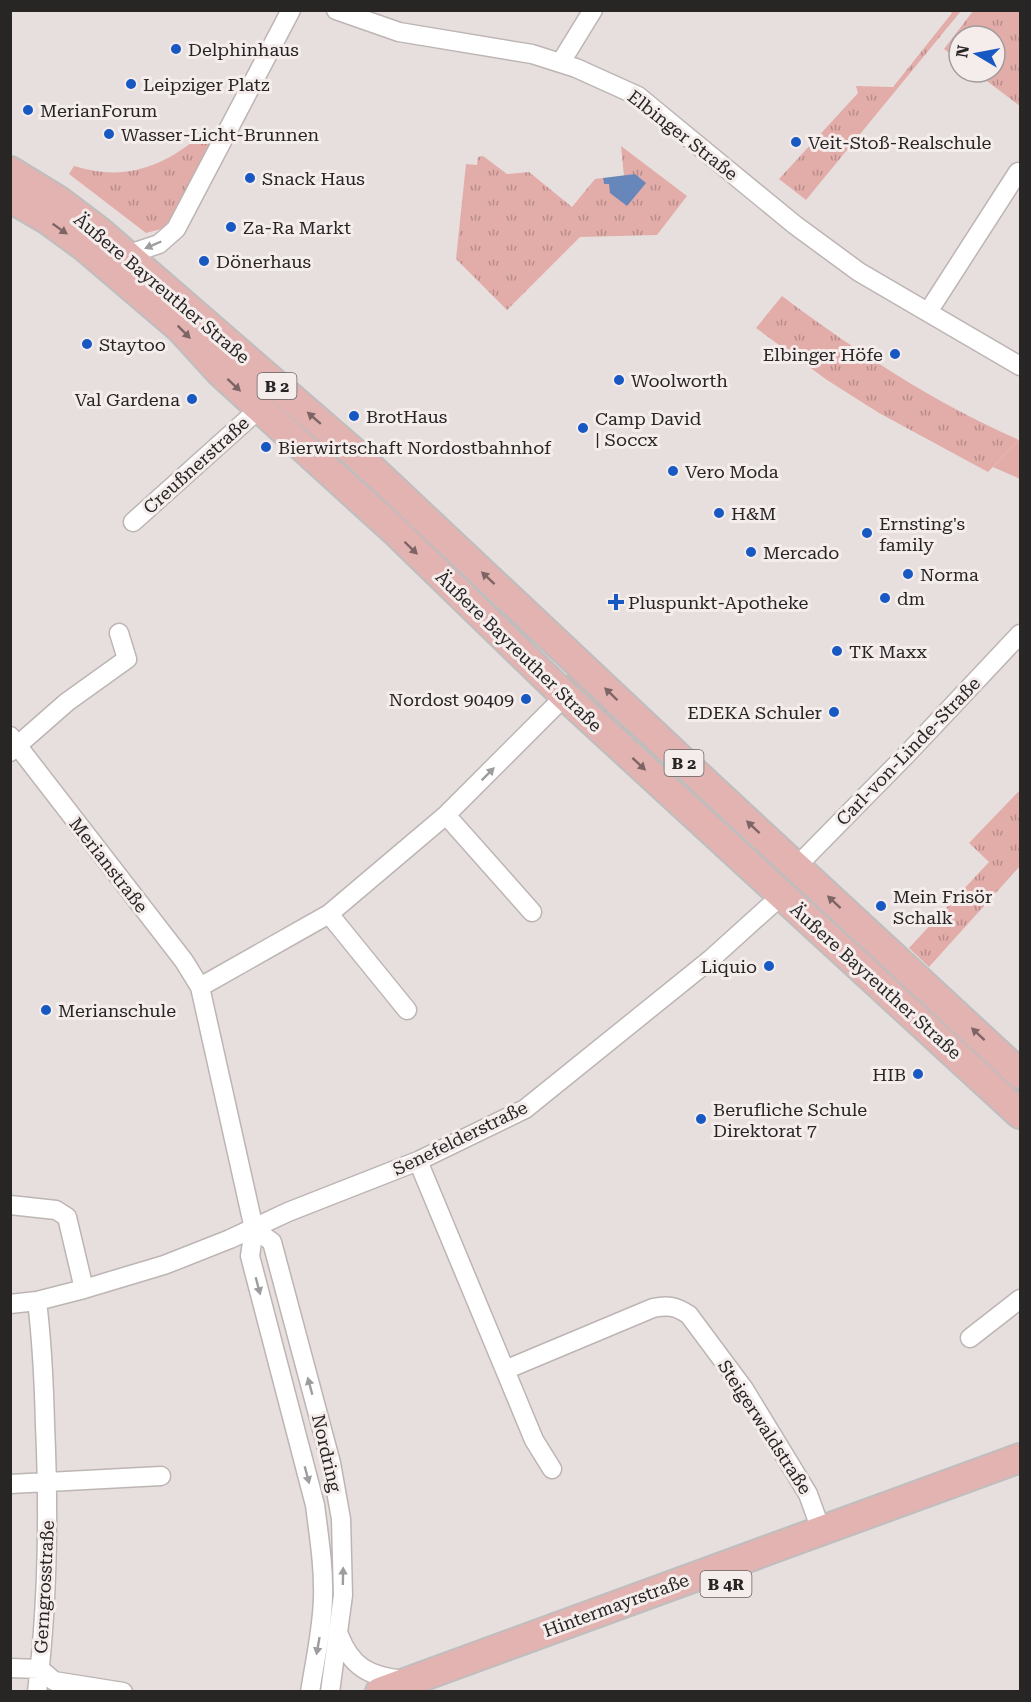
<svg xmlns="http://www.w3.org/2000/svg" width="1031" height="1702" font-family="'Roboto Serif',serif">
  <defs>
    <pattern id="grass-tufts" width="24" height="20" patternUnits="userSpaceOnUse" patternTransform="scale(1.5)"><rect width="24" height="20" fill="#e2aca9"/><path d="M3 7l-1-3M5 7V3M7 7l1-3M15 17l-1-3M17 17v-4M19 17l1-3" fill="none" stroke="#b78c89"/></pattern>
  </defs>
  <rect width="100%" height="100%" fill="#e7dfde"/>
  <path fill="url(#grass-tufts)" d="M 950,11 L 961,11 L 806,200 L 779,179 L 858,93 L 856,86 L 893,87 L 952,13 Z
    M 973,11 L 1020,11 L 1020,106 L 975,72 L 995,72 L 995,36 L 959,36 L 959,60 L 944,49 Z
    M 202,134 L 214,140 L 169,227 L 146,233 L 69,174 L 74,166 C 124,182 164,167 202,134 Z
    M 621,146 L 687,196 L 657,235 L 580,237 L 507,310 L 456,259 L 466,164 L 477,165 L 478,157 L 483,156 L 507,174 L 529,172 L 572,207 L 595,179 L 603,178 L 604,184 L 635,174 L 624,176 Z
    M 782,296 C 857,352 933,402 1019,440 L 988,472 L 879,413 L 827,380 L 756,328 Z
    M 573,668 L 1020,1084 L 1020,1095 L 561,681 Z
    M 1020,790 L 1020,866 L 929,967 L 909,948 L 989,862 L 969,843 Z"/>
  <path fill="#e2aca9" d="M 1019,440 L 1020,441 L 1020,479 L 993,467 Z"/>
  <path fill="#6786b9" d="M 635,174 L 646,183 L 627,206 L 610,193 L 609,184 L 604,184 L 603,178 Z"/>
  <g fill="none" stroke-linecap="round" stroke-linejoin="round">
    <defs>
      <path id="street" d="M 336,10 L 399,32 L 532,54 L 576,68 L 638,96 L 795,225 L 859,272 L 1020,366
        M 561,62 L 593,10
        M 126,255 L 159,244 L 176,229 L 291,10
        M 928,312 L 1018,172
        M 133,522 L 259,409
        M 10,736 L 184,961 L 200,987 L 254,1229 L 250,1256 L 315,1505 C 319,1537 324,1567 323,1599 C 322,1630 315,1661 310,1692
        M 10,752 L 67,702 L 127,659 L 119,633
        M 446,815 L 532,912
        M 796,867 L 909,752 L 1020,634
        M 329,914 L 407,1010
        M 200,987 L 329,914 L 446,815 L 565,696
        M 418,1161 L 505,1370 L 653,1308 C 668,1305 676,1306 689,1315 L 744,1389 L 808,1494 L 821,1530
        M 10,1205 L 56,1210 L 67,1217 L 84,1289
        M 254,1229 L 272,1242 L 331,1463 L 341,1519 L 343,1595 L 330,1692
        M 10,1304 L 37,1301 L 84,1289 L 164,1265 L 230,1239 L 288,1212 L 418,1161 L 525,1109 L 711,959 L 782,895
        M 970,1338 L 1020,1299
        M 505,1370 L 534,1440 L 552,1469
        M 10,1484 L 161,1476
        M 339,1635 C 351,1667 370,1677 404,1680
        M 10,1668 L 40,1669 L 54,1681 L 123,1692
        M 37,1692 C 48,1603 49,1514 45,1425 C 44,1384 42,1342 37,1301"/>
      <path id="primary" d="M 10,171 L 59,201 L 100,232 L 357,455 L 711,788 L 1020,1074
        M 10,198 L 48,220 L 85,247 L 180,328 L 221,373 L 397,533 L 565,696 L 1020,1114
        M 380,1692 L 1020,1458"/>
    </defs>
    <use href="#street" stroke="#bdb5b4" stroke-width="21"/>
    <use href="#primary" stroke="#bebebe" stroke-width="32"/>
    <use href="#street" stroke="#fff" stroke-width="18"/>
    <use href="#primary" stroke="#e2b3b1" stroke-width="28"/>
  </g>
  <defs><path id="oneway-solid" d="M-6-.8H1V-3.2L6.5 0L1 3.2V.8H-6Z" transform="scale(1.5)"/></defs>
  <g fill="#7c6564">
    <use href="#oneway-solid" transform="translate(60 229) rotate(35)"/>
    <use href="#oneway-solid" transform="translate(184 332) rotate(45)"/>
    <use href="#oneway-solid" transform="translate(234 385) rotate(43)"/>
    <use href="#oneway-solid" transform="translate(314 418) rotate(-139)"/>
    <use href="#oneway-solid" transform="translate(411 548) rotate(44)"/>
    <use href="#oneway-solid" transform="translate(488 578) rotate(-137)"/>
    <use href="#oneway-solid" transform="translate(611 694) rotate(-136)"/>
    <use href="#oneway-solid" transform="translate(639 764) rotate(43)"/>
    <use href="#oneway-solid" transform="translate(753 827) rotate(-137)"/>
    <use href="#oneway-solid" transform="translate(834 902) rotate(-137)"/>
    <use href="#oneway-solid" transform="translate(978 1034) rotate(-137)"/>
  </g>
  <g fill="#9e9d9d">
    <use href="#oneway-solid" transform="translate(153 245) rotate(157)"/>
    <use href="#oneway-solid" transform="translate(488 774) rotate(-45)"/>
    <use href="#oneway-solid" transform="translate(258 1286) rotate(75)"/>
    <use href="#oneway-solid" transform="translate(310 1386) rotate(-105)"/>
    <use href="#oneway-solid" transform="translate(307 1475) rotate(75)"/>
    <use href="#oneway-solid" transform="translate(343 1576) rotate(-89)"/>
    <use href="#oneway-solid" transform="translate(318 1646) rotate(100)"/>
  </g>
  <g fill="#1758c3" stroke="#f5ecec" stroke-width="2">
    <circle cx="176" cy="49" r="6"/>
    <circle cx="131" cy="84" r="6"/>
    <circle cx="28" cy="110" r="6"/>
    <circle cx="109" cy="134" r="6"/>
    <circle cx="796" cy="142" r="6"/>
    <circle cx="250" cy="178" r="6"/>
    <circle cx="231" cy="227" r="6"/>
    <circle cx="204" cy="261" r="6"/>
    <circle cx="87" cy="344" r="6"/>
    <circle cx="895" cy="354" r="6"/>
    <circle cx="619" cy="380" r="6"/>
    <circle cx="192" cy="399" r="6"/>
    <circle cx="354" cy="416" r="6"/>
    <circle cx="583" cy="428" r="6"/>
    <circle cx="266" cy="447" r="6"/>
    <circle cx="673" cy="471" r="6"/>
    <circle cx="719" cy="513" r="6"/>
    <circle cx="867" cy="533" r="6"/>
    <circle cx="751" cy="552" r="6"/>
    <circle cx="908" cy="574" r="6"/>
    <circle cx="885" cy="598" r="6"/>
    <path d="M613 593h6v6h6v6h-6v6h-6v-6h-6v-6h6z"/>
    <circle cx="837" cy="651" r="6"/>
    <circle cx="526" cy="699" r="6"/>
    <circle cx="834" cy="712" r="6"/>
    <circle cx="881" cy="906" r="6"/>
    <circle cx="769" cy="966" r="6"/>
    <circle cx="46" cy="1010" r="6"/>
    <circle cx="918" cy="1074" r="6"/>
    <circle cx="701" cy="1119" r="6"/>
  </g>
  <g text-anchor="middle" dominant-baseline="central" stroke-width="6" stroke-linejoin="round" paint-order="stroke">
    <g fill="#f5ecec" stroke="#666161" stroke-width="1.5">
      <rect x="257.5" y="373" width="39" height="26" rx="4.5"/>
      <rect x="664.5" y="750" width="39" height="26" rx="4.5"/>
      <rect x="700.5" y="1571" width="51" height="26" rx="4.5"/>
    </g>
    <g font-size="16" font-weight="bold" fill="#282525">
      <text x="277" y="386">B 2</text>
      <text x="684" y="763">B 2</text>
      <text x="726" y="1584">B 4R</text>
    </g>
    <g font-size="18" fill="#282525" stroke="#f5ecec" text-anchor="start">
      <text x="188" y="49">Delphinhaus</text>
      <text x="143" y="84">Leipziger Platz</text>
      <text x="40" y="110">MerianForum</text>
      <text x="121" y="134">Wasser-Licht-Brunnen</text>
      <text x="808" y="142">Veit-Stoß-Realschule</text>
      <text x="262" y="178">Snack Haus</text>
      <text x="243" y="227">Za-Ra Markt</text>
      <text x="216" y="261">Dönerhaus</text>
      <text x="99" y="344">Staytoo</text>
      <text x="883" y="354" text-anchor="end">Elbinger Höfe</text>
      <text x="631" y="380">Woolworth</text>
      <text x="180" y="399" text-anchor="end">Val Gardena</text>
      <text x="366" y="416">BrotHaus</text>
      <text x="595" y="418">Camp David<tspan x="595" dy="21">| Soccx</tspan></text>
      <text x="278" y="447">Bierwirtschaft Nordostbahnhof</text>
      <text x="685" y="471">Vero Moda</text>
      <text x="731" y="513">H&amp;M</text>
      <text x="879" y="523">Ernsting's<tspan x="879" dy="21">family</tspan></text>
      <text x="763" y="552">Mercado</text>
      <text x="920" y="574">Norma</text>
      <text x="897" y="598">dm</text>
      <text x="628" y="602">Pluspunkt-Apotheke</text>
      <text x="849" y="651">TK Maxx</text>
      <text x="514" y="699" text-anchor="end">Nordost 90409</text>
      <text x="822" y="712" text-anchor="end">EDEKA Schuler</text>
      <text x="893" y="896">Mein Frisör<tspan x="893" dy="21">Schalk</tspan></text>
      <text x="757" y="966" text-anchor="end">Liquio</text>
      <text x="58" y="1010">Merianschule</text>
      <text x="906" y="1074" text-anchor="end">HIB</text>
      <text x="713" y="1109">Berufliche Schule<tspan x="713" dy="21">Direktorat 7</tspan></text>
    </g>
    <g font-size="18" fill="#282525" stroke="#f5ecec">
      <text transform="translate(683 135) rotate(38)">Elbinger Straße</text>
      <text transform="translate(162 288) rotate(40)">Äußere Bayreuther Straße</text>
      <text transform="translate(196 465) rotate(-42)">Creußnerstraße</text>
      <text transform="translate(519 651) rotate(44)">Äußere Bayreuther Straße</text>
      <text transform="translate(908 751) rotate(-46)">Carl-von-Linde-Straße</text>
      <text transform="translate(109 865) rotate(52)">Merianstraße</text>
      <text transform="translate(876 981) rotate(42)">Äußere Bayreuther Straße</text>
      <text transform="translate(460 1138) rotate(-26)">Senefelderstraße</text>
      <text transform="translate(765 1427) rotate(57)">Steigerwaldstraße</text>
      <text transform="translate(327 1453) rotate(77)">Nordring</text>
      <text transform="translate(44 1587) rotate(-87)">Gerngrosstraße</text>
      <text transform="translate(616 1605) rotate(-20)">Hintermayrstraße</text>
    </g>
  </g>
  <rect width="1031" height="1702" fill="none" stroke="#282525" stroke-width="24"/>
  <g transform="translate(977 54) rotate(280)"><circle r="28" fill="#f5ecec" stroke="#a39c9c" stroke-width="1.5"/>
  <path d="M0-4.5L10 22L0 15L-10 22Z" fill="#1758c3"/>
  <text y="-9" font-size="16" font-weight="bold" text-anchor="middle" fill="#282525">N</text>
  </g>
</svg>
